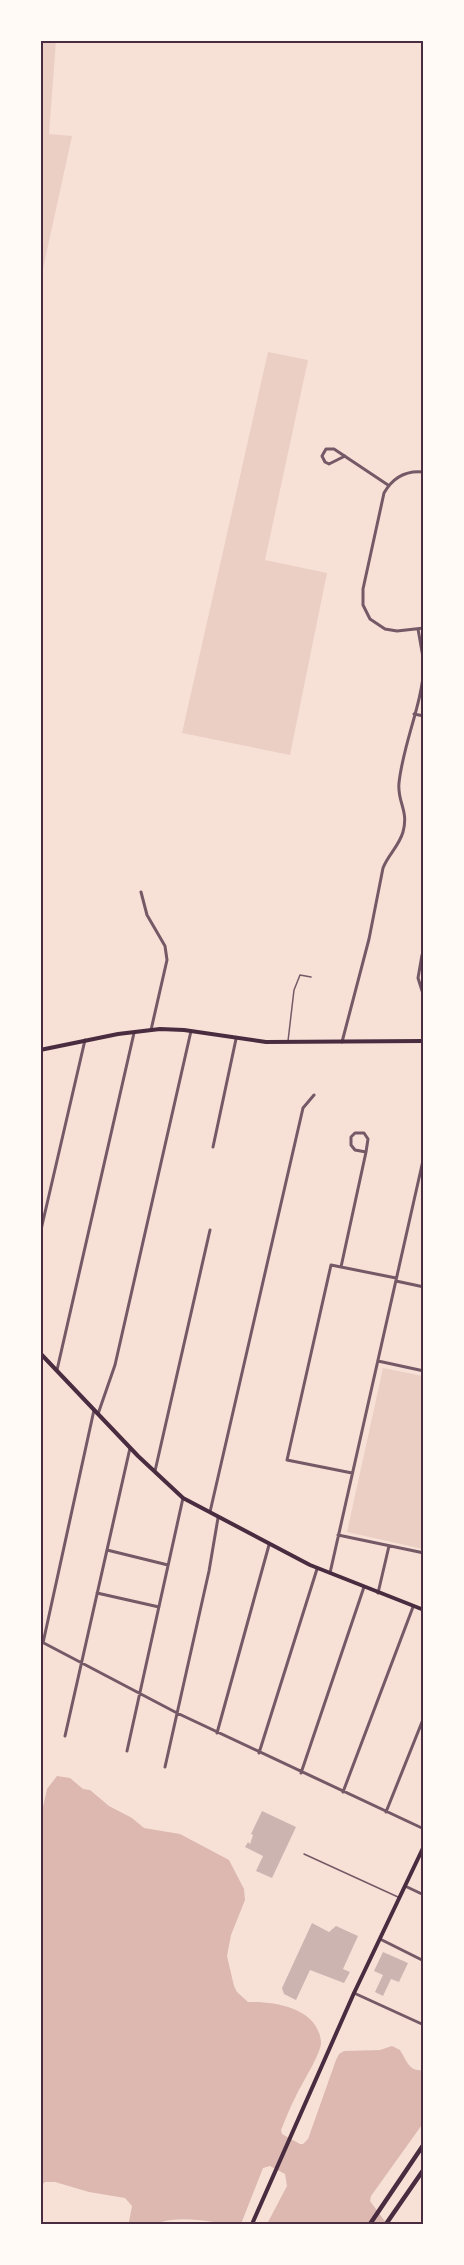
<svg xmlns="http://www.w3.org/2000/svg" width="464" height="2265" font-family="'DejaVu Sans',sans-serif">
  <rect width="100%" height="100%" fill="#f7e1d7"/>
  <path fill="#ebcfc5" d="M 41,40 L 56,41 L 49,134 L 72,136 L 41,278 Z
    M 268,352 L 308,360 L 265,560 L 327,573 L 290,755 L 182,733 Z
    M 383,1368 L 423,1376 L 423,1549 L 347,1532 Z"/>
  <path fill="#dcb8b0" d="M 57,1776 L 70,1778 L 83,1789 L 90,1790 L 109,1806 L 132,1818 L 144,1828 L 180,1834 L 229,1860 L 244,1889 L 245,1900 L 231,1935 L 227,1956 L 234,1986 L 237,1992 L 248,2002 C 275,2001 318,2008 321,2042 C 322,2052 301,2085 296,2096 C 290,2107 286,2118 281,2130 L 282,2134 L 300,2144 L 303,2144 L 308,2139 L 336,2060 L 339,2054 L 344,2051 L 380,2050 L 392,2046 L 400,2050 C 407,2061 409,2072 423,2070 L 424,2122 L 371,2196 L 370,2201 L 387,2224 L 267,2224 L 287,2186 L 285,2174 L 270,2166 L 263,2168 L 241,2224 C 217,2224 195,2217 171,2220 C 158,2222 141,2229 129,2222 L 132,2206 L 125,2198 L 89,2192 L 55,2182 L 45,2182 L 41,2185 L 40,1820 L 47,1789 Z"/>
  <path fill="#ccb4b1" d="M 262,1811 L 296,1827 L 272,1878 L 256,1871 L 263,1856 L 245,1847 L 248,1842 L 250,1844 L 253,1835 L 251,1834 Z
    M 312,1923 L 329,1932 L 336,1926 L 358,1936 L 343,1969 L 350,1972 L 344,1983 L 310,1970 L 296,2000 L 284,1994 L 282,1988 Z
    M 383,1952 L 408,1963 L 399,1982 L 391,1979 L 383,1996 L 375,1992 L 383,1975 L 374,1971 Z"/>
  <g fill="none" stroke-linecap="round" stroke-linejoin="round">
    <path stroke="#755966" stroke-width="1.5" d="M 288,1041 L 294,990 L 300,975 L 311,977
      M 304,1854 L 398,1897"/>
    <path stroke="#755966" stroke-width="3" d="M 345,456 L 329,464 L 325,462 L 322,456 L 326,449 L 334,449 L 388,485
      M 424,472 C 406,470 393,477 384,493 L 363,589 L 363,605 L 370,619 L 385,629 L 397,631 L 424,628
      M 418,629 L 424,663
      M 414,714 L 424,716
      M 141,892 L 147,915 L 165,946 L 167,960 L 151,1030
      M 422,955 L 418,978 L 424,997
      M 342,1042 L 369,939 L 383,868 C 388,855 399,846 403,832 C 409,810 397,802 399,783 C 403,744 422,705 424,666
      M 213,1147 L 236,1039
      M 40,1234 L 85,1040
      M 341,1267 L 366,1152 L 368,1139 L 364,1133 L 355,1133 L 351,1137 L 351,1145 L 355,1150 L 366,1152
      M 396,1281 L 424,1287
      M 378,1361 L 424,1371
      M 57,1370 L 134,1033
      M 98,1414 L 115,1365 L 191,1031
      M 155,1471 L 210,1230
      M 352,1473 L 287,1460 L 331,1265 L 396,1278
      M 210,1512 L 303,1108 L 314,1095
      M 338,1535 L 424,1553
      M 107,1550 L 168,1565
      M 330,1573 L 424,1156
      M 97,1593 L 159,1607
      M 378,1593 L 389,1546
      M 40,1641 L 177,1713 L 424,1829
      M 43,1643 L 94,1410
      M 217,1733 L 269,1545
      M 65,1736 L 130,1448
      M 127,1751 L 183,1498
      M 259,1753 L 317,1569
      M 165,1767 L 209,1571 L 218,1518
      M 301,1773 L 364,1587
      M 343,1792 L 413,1607
      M 386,1812 L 424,1717
      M 405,1886 L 424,1895
      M 380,1939 L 424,1961
      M 354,1993 L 424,2025"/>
    <path stroke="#4a2c40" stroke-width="4" d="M 40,1050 L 118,1034 L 160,1029 L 184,1030 L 266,1042 L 424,1041
      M 40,1353 L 138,1456 L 183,1498 L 310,1565 L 424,1610
      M 252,2224 L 354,1993 L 424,1846"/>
    <path stroke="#4a2c40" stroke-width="4.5" d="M 370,2224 L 424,2144
      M 386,2224 L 424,2169"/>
  </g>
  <rect width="464" height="2265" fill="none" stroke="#fffaf5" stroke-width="84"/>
  <rect x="42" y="42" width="380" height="2181" fill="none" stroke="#4a2c40" stroke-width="2"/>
</svg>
